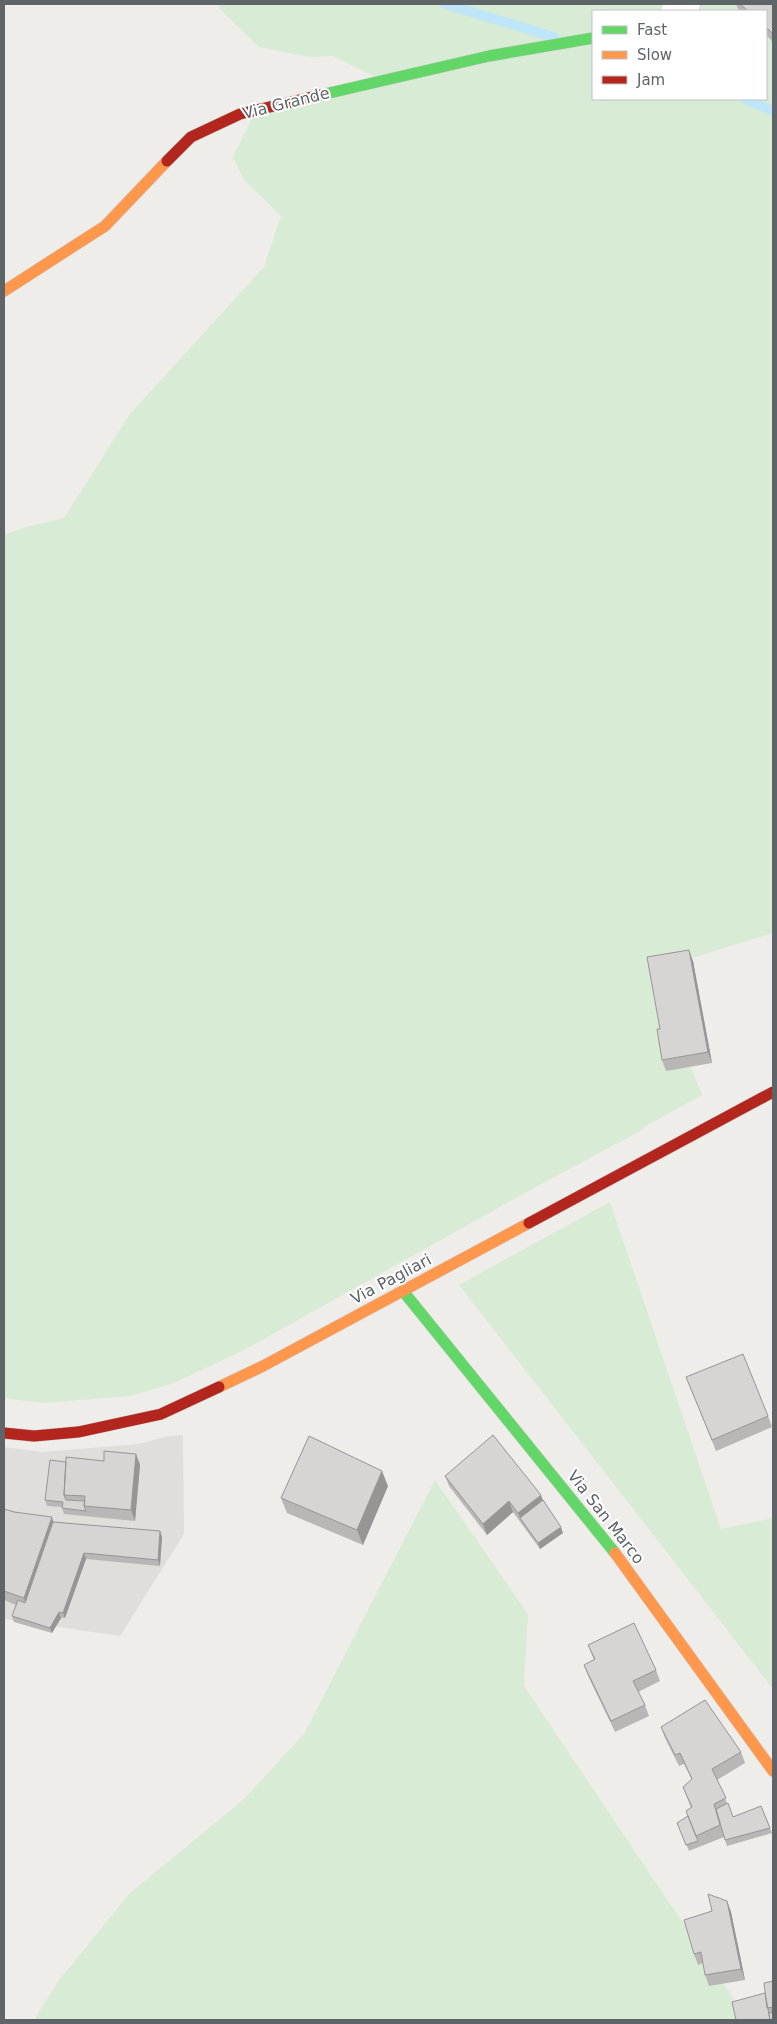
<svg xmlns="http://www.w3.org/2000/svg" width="777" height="2024" font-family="'DejaVu Sans',sans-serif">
  <rect width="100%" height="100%" fill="#efede9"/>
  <path fill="#e0deda" d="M 183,1435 L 184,1534 L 120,1636 L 4,1619 L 4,1447 L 42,1452 L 139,1444 L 168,1436 Z"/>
  <path fill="#d8ebd4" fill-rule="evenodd" d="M 218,4 L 773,4 L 773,933 L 653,970 L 702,1095 L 644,1127 L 642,1130 L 530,1190 L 246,1349 L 174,1383 L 130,1396 L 43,1403 L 4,1398 L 4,535 L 26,527 L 64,518 L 130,414 L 264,267 L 281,216 L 244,180 L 233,157 L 253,116 L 383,81 L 333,56 L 309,57 L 259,47 L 220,9 ZM 593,11 L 766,11 L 766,99 L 593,99 Z
    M 610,1202 L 721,1529 L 773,1518 L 773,1689 L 459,1285 Z
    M 435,1480 L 528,1614 L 524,1686 L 748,2020 L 34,2020 L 57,1983 L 129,1894 L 243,1800 L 304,1734 Z"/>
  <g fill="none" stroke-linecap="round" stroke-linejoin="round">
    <path stroke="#bee6f8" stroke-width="10" d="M 445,4 L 554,37
      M 745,99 L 773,111"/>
    <defs>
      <path id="street" d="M 675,11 L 686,4"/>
      <path id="fast" d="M 325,94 L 489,56 L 593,38
        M 403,1291 L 615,1553"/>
      <path id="slow" d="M 4,291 L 105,226 L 167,161
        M 219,1387 L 263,1366 L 529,1223
        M 615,1553 L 773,1771"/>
      <path id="jam" d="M 167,161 L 191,137 L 240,114 L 325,94
        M 529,1223 L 773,1092
        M 4,1433 L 34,1436 L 78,1432 L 161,1414 L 219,1387"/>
    </defs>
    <use href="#street" stroke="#cacaca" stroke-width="29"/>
    <use href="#fast" stroke="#cbcbcb" stroke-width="12"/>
    <use href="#slow" stroke="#cbcbcb" stroke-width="12"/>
    <use href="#jam" stroke="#cbcbcb" stroke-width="12"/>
    <use href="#street" stroke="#fdfcfc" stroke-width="28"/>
    <use href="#fast" stroke="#63d668" stroke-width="11"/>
    <use href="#slow" stroke="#ff974d" stroke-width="11"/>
    <use href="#jam" stroke="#b3261e" stroke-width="11"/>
  </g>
  <path fill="#b8b7b5" d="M 736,4 L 773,4 L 773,42 L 766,35 L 766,11 L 741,11 L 738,9 Z
    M 693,961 L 712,1063 L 666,1071 L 662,1060 Z
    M 686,1377 L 768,1416 L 772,1427 L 716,1451 Z
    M 136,1454 L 140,1465 L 135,1521 L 64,1514 L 62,1507 L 47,1506 L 45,1500 L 66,1462 L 104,1461 Z
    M 445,1476 L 543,1500 L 563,1533 L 540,1549 L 513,1512 L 487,1535 L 449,1486 Z
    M 388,1486 L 363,1545 L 287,1513 L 281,1498 Z
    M 4,1509 L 53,1522 L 160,1531 L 162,1537 L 160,1566 L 86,1559 L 65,1618 L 61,1618 L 52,1633 L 14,1622 L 12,1616 L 16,1605 L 4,1600 Z
    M 588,1645 L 656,1670 L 660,1681 L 638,1692 L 645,1705 L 649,1716 L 615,1732 L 588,1676 L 584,1665 L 594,1660 Z
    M 661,1727 L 741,1752 L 745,1763 L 717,1780 L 733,1817 L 761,1806 L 772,1833 L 727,1846 L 724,1837 L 689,1851 L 677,1823 L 688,1816 L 691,1808 L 683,1787 L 692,1780 L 684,1764 L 679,1766 L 665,1738 Z
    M 727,1901 L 731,1912 L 745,1980 L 709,1986 L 705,1975 L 703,1963 L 698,1965 L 694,1954 L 712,1911 Z
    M 773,1981 L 773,2020 L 736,2020 L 765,1993 Z"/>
  <path fill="#969594" d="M 689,950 L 693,961 L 712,1063 L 708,1052 Z
    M 136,1454 L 140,1465 L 135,1521 L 131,1510 Z
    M 382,1471 L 388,1486 L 363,1545 L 357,1530 Z
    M 541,1495 L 545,1506 L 520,1518 L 522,1524 L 518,1513 Z
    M 509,1501 L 513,1512 L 487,1535 L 483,1524 Z
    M 52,1517 L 55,1528 L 27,1609 L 24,1598 Z
    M 561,1527 L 563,1533 L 540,1549 L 538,1543 Z
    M 160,1531 L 162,1537 L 160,1566 L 158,1560 Z
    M 84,1553 L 86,1559 L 65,1618 L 63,1613 Z
    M 59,1612 L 61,1618 L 52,1633 L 50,1628 Z
    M 727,1901 L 731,1912 L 745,1980 L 741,1969 Z"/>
  <path fill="#d6d5d3" stroke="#969594" d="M 740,4 L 773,4 L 773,34 L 766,27 L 766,11 L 748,11 Z
    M 689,950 L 708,1052 L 662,1060 L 657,1029 L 660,1029 L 647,957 Z
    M 743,1354 L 768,1416 L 712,1440 L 686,1377 Z
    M 493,1435 L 541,1495 L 518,1513 L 509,1501 L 483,1524 L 445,1476 Z
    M 309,1436 L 382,1471 L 357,1530 L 281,1498 Z
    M 104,1451 L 136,1454 L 131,1510 L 84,1506 L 85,1496 L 64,1495 L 66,1457 L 104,1461 Z
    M 50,1460 L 66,1462 L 64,1495 L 66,1500 L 85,1501 L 84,1506 L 86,1511 L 62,1508 L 63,1502 L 45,1500 Z
    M 543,1500 L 561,1527 L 538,1543 L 520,1518 Z
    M 4,1509 L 14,1512 L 52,1517 L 24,1598 L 4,1591 Z
    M 53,1522 L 160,1531 L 158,1560 L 84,1553 L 63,1613 L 59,1612 L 50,1628 L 12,1616 L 18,1600 L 25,1603 Z
    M 634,1623 L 656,1670 L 633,1681 L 645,1705 L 611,1721 L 584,1665 L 595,1659 L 588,1645 Z
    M 705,1700 L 741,1752 L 712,1769 L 726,1798 L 714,1804 L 720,1825 L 696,1836 L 686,1811 L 692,1807 L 683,1787 L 692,1779 L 680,1753 L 675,1755 L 661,1727 Z
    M 728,1803 L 733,1817 L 761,1806 L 770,1828 L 725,1840 L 716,1809 Z
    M 688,1816 L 698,1841 L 686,1845 L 677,1823 Z
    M 708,1894 L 727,1901 L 741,1969 L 705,1975 L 701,1952 L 694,1954 L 684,1920 L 712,1911 Z
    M 773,1981 L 773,2007 L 767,2008 L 764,1983 Z
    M 765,1993 L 770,2020 L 736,2020 L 732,2002 Z
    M 773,2012 L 773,2020 L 770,2020 L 769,2013 Z"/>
  <g text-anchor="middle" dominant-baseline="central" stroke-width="4" stroke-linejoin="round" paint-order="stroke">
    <g font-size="16" fill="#5e6468" stroke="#fff">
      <text transform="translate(286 103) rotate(-14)">Via Grande</text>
      <text transform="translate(391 1279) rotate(-28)">Via Pagliari</text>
      <text transform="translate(606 1517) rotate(52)">Via San Marco</text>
    </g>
  </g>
  <rect width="777" height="2024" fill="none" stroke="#5e6468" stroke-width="10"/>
  <rect x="592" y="10" width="175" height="90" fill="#ffffff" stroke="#bfc1c3"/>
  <rect x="602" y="26" width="25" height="8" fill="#63d668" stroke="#bfc1c3"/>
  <text x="637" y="35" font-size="15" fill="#5e6468">Fast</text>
  <rect x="602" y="51" width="25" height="8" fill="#ff974d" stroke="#bfc1c3"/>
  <text x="637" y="60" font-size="15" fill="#5e6468">Slow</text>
  <rect x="602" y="76" width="25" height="8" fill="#b3261e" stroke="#bfc1c3"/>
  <text x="637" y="85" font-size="15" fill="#5e6468">Jam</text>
</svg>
